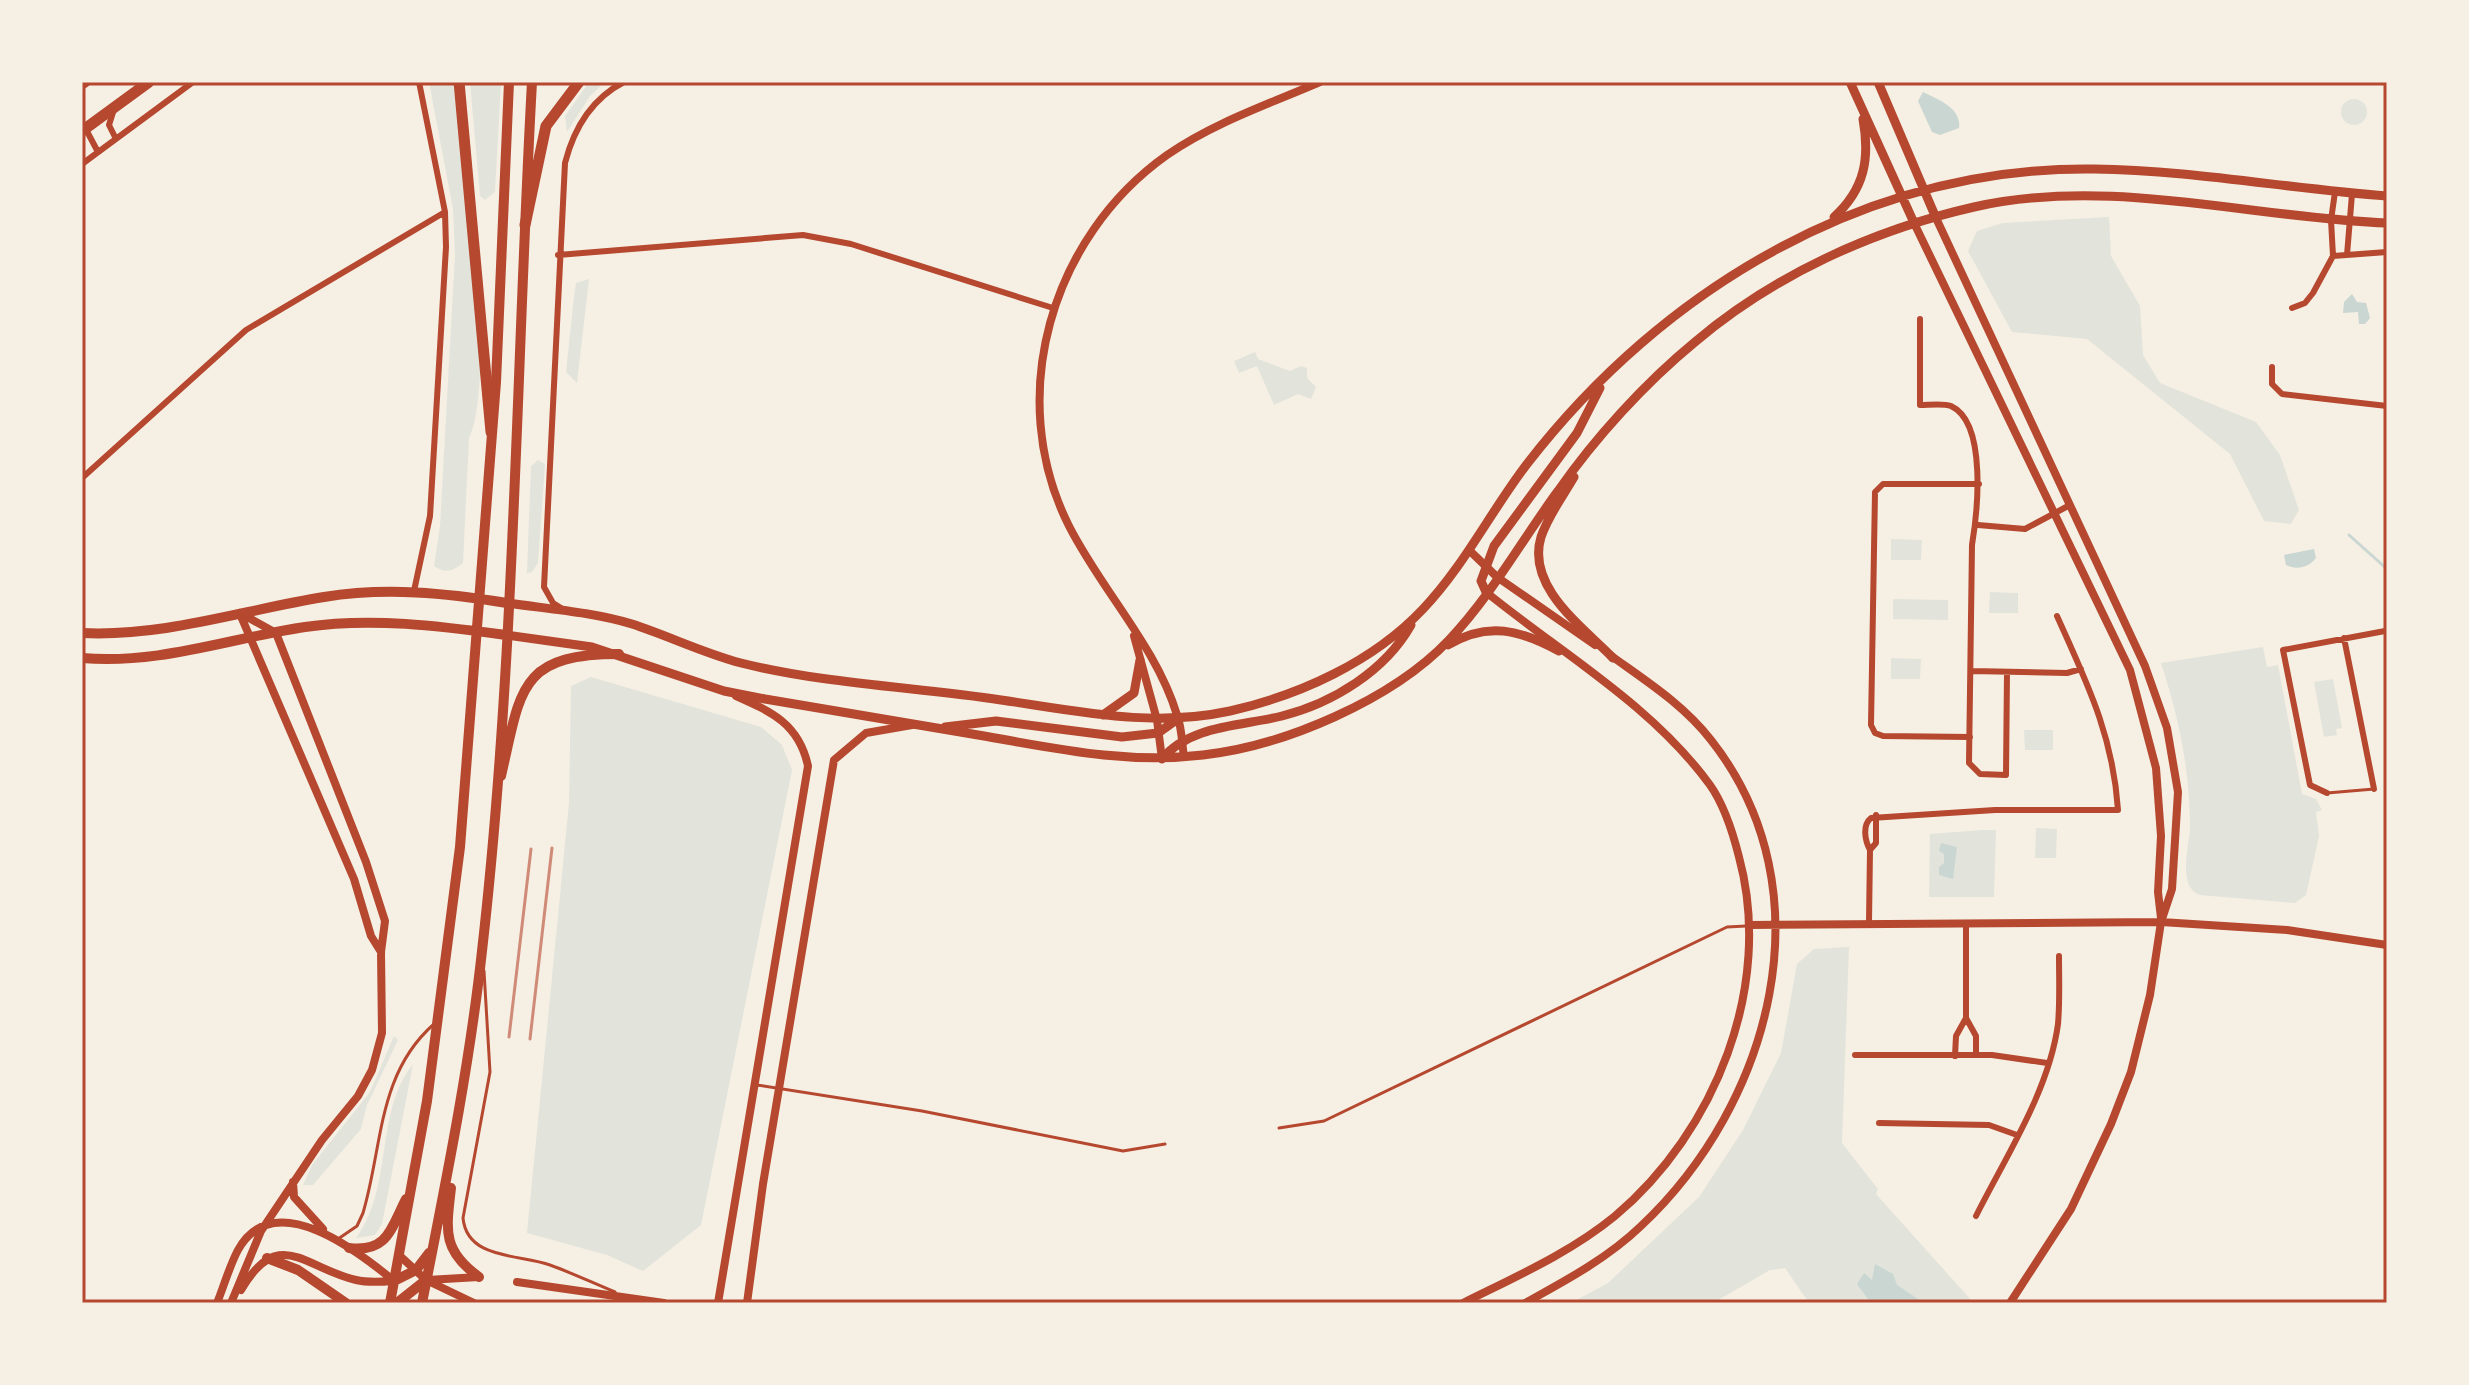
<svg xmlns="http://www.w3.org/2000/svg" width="2469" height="1385" font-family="Montserrat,sans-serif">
  <rect width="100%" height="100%" fill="#f6efe4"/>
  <path fill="#e2e4dc" d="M 429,82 L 453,82 C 462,159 498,375 469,438 L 463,563 C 453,571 445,574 434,566 L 440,526 L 455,255 L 453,209 Z
    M 470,82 L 501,82 L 495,192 L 485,200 L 480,196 Z
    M 589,82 L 605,82 L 590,96 L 567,132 L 565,116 Z
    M2341 112a13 13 0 1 1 26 0a13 13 0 1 1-26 0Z
    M 2109,217 L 2111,256 L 2140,306 L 2143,355 L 2160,383 L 2256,422 L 2280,455 L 2299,510 L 2291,524 L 2264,521 L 2230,454 L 2087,339 L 2012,332 L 1968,251 L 1977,231 L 2003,223 Z
    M 589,279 L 577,383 L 566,372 L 574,296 L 576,283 Z
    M 1255,352 L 1258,359 L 1290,371 L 1301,366 L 1307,368 L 1307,378 L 1316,387 L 1311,399 L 1298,394 L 1274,405 L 1257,366 L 1239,373 L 1234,361 Z
    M 538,460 L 545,464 L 538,563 L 532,572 L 527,573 L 531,466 Z
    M 1891,539 L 1922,540 L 1921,560 L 1891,560 Z
    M 1990,592 L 2018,593 L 2018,613 L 1989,613 Z
    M 1893,599 L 1948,600 L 1948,620 L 1893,619 Z
    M 2263,647 L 2267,667 L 2278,665 L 2302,794 L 2316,799 L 2322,810 L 2316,812 L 2319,836 L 2306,895 L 2295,903 L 2200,895 C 2177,888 2189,847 2190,828 C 2190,770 2179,718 2161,663 Z
    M 1891,658 L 1921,659 L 1920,679 L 1891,679 Z
    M 591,677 L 761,727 L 782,745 L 792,770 L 701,1225 L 643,1271 L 607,1255 L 527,1233 L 569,803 L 571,686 Z
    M 2333,679 L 2342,728 L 2336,729 L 2337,735 L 2324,737 L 2314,682 Z
    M 2024,730 L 2053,730 L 2053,750 L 2025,750 Z
    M 2036,828 L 2057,829 L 2056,858 L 2035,858 Z
    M 1982,830 L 1996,830 L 1994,897 L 1929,897 L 1930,834 Z
    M 1849,947 L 1842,1143 L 1878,1189 L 1876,1194 L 1972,1301 L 1809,1303 L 1785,1268 L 1770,1270 L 1713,1303 L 1571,1303 L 1608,1283 L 1699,1197 L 1743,1130 L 1781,1053 L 1797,964 L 1814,949 Z
    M 394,1036 L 398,1040 L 367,1105 L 361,1129 L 313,1185 L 303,1185 L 312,1165 L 370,1092 Z
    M 413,1064 L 382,1224 L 375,1235 L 356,1238 C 394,1187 374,1113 413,1064 Z"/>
  <path fill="#c9d6d2" d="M 1923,92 C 1937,99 1962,108 1959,128 L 1940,135 L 1932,132 L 1918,101 Z
    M 2352,294 L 2357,302 L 2366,303 L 2370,318 L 2365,324 L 2359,324 L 2358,312 L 2343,313 L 2344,302 Z
    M 2314,549 L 2316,558 C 2308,568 2297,570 2286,565 L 2284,555 Z
    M 1941,843 L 1957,847 L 1953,879 L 1939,875 L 1939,867 L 1944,863 L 1944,854 L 1939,851 Z
    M 1875,1264 L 1893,1274 L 1897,1285 L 1924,1303 L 1871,1303 L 1857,1284 L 1864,1273 L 1872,1280 Z"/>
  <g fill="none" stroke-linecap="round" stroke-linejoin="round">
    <path stroke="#c9d6d2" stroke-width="3" d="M 2349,535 L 2387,569"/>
    <path stroke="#b5482f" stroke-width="3" d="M 2327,793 L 2374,789
      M 484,971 L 490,1072 L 463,1218 C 467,1260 520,1254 550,1265 C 572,1273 593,1283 615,1292
      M 757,1085 L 922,1111 L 1123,1151 L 1165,1144
      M 1279,1128 L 1324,1121 L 1727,927 L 1746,926
      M 338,1239 L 357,1226 L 363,1213 C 383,1146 377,1074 434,1024"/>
    <path stroke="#b5482f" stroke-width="6" d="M 114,109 L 109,125 L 116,139
      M 82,122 L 98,152
      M 82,164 L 193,82
      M 558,255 L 803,235 L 851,244 L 1053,308
      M 2347,255 L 2352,194
      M 2333,256 L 2387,252
      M 2292,308 L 2305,303 L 2313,293 L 2333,256 L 2331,220 L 2335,192
      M 1920,319 L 1920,405 C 1929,405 1943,403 1951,406 C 1988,423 1977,515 1972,545 L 1969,763 L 1980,774 L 2006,775 L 2007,672
      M 2272,367 L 2272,384 L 2282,394 L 2387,406
      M 82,478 L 246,330 L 445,212
      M 1978,525 L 2025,529 L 2068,506
      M 414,591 L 430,516 L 446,247 L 445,212 L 419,82
      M 561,608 L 553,603 L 544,587 L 565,163 C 574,128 591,99 624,82
      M 2344,638 L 2374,789
      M 1972,671 L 2067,673 L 2081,669
      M 1970,737 L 1883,736 L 1875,733 L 1871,725 L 1875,492 L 1883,484 L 1979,484
      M 2327,793 L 2310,785 L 2283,650 L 2385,631
      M 1870,850 L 1876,843 L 1876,815
      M 1869,922 L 1870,850 C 1865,841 1862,825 1871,818 L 1995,810 L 2118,810 C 2113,735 2087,683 2057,616
      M 1966,1018 L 1976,1036 L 1976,1055
      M 1855,1055 L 1992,1055 L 2047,1063
      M 1955,1056 L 1956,1036 L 1966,1018 L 1966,923
      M 1879,1123 L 1989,1125 L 2017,1135
      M 1976,1216 C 2006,1156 2049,1091 2058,1024 C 2060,1002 2059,979 2059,956"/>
    <path stroke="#b5482f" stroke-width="8" d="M 1936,218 L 2145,666 L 2167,728 L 2178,792 L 2172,889 L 2161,922 L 2150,995 L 2131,1072 L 2111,1124 L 2071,1209 L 2010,1303
      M 1915,225 L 2130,670 L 2156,768 L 2161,836 L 2158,892 L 2161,918
      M 1469,550 L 1497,577 L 1595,645
      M 240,614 L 354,879 L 371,936 L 381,952
      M 1134,636 L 1157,720 L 1162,759
      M 1184,757 C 1182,744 1182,728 1177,715 C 1156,646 1102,591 1069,526 C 1004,397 1051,237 1167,155 C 1213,123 1269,104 1320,82
      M 1749,925 L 2161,922 L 2287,930 L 2387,945
      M 293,1182 L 294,1197 L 323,1229
      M 400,1256 L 426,1280 L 474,1303
      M 427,1280 L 479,1277
      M 517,1282 L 664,1303
      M 241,1290 C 279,1225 304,1268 356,1280 C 368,1283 381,1282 393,1281
      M 217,1303 C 224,1286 229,1267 238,1250 C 274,1185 359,1252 394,1281
      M 231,1303 L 261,1231 L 322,1140 L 358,1096 L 372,1070 L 382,1033 L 381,952 L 385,921 L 366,862 L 276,633 L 240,613
      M 718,1303 L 808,766 C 799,724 772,712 736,696
      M 747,1303 L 763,1184 L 834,760 L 866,733 L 912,725
      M 1463,1303 C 1515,1277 1570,1253 1615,1216 C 1715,1132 1774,986 1739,857 C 1733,833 1725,806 1710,785 C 1652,705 1561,653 1486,592
      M 1525,1303 C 1565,1281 1608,1258 1641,1226 C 1771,1104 1830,891 1711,740 C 1683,704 1646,681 1610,655"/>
    <path stroke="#b5482f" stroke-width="9" d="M 1850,82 L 1915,225
      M 1878,82 L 1936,218
      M 1834,217 C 1865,189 1870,158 1863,119
      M 1574,477 C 1563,496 1548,516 1541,537 C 1526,587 1583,627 1613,658
      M 1486,592 L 1481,581 L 1494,546 L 1577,433 L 1600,388
      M 507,603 C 549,609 592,612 632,624 C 669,636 703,653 741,663 C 825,684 915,687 1001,700 C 1078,711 1152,728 1230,711 C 1300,695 1373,662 1423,609 C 1464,566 1491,511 1527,464 C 1663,288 1868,166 2094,169 C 2192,170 2290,189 2387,196
      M 506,635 L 592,647 L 724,691 L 765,699 C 838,711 911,723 984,736 C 1058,749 1127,764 1203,755 C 1284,746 1392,700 1449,640 C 1491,596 1522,540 1558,491 C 1595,438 1645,383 1695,342 C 1774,275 1873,230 1974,207 C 2110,176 2251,218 2387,223
      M 1448,645 C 1488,621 1520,630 1559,651
      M 1103,715 L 1134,693 L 1140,660
      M 945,727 L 996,721 L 1122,737 L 1158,733 L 1179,718
      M 1162,759 C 1189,725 1243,726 1282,716 C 1333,703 1385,671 1411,625"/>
    <path stroke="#b5482f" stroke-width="10" d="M 82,633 C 165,637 243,610 324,597 C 386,587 446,593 507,603
      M 82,658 C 158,665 230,638 305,627 C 371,617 440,626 506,635
      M 501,776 C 521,690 518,654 619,654
      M 451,1188 C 446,1231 442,1250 479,1277
      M 349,1248 C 388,1253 391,1228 406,1199
      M 267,1258 L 298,1270 L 346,1303
      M 394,1281 L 416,1270 L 429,1253
      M 390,1303 L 427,1101 L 460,847 L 496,382 L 509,82
      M 397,1303 L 426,1280
      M 422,1303 C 445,1186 469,1070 482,951 C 515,662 516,371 532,82"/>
    <path stroke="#b5482f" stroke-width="11" d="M 459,82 L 491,432
      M 82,84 L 85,82
      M 82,131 L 149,82
      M 525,225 L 546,126 L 579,82"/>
    <path stroke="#cf8b77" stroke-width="3" d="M 509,1037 L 531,849
      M 530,1039 L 552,848"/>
  </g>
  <rect width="2469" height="1385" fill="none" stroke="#f6efe4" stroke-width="168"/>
  <rect x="84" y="84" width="2301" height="1217" fill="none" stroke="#b5482f" stroke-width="3"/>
</svg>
